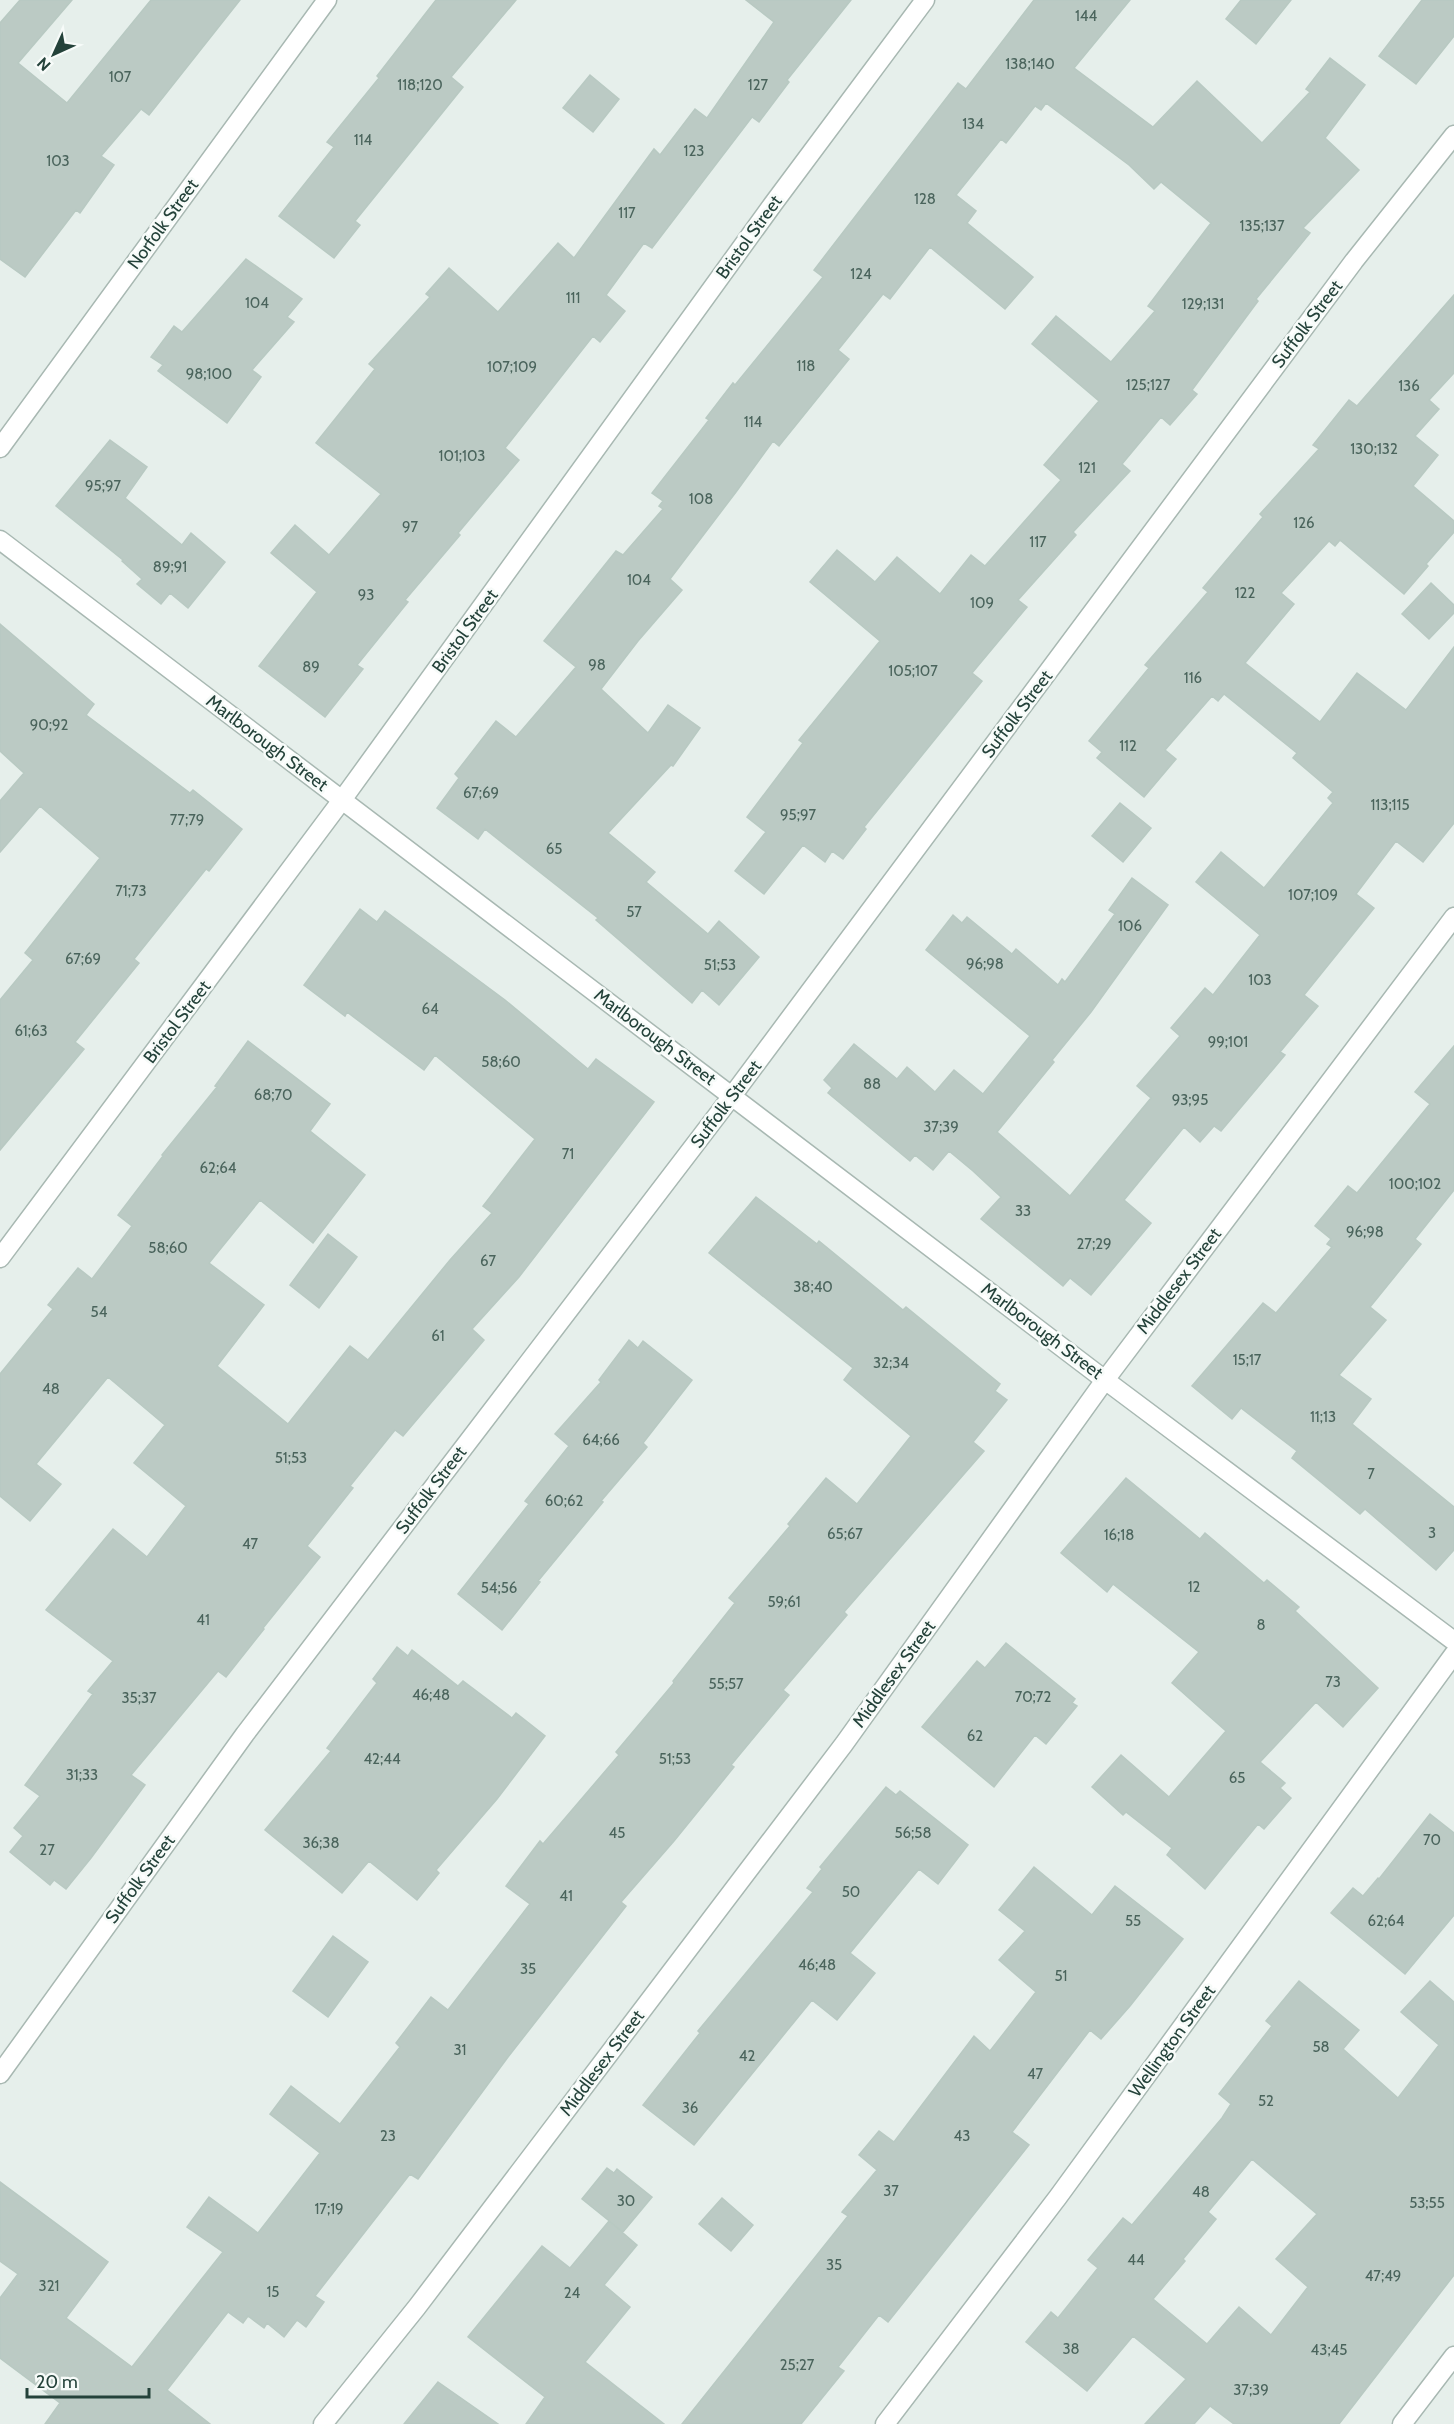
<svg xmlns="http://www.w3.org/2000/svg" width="1454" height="2424" font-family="Cabin,sans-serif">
  <rect width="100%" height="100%" fill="#e6efeb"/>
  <path fill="#bbcac4" stroke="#b8c9c2" stroke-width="1.5" fill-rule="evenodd" d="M 20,0 L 72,0 L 18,63 L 67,103 L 151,0 L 240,0 L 149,115 L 141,109 L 101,156 L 114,165 L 80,213 L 76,210 L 25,277 L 0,259 L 0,23 Z
    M 436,0 L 516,0 L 451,77 L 463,87 L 355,221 L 360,225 L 334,258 L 279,216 L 334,147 L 327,142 L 379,78 L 377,76 Z
    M 746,0 L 851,0 L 787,80 L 789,82 L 759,122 L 752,117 L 652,248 L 644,243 L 606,295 L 625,311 L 600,342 L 593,336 L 505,448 L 519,460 L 458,533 L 460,535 L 405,600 L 408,602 L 357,665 L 363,669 L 325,717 L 259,666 L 317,592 L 271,553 L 295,525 L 329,555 L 381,494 L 316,443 L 375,369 L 369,364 L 430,297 L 426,294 L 449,268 L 498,312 L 558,243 L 574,258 L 654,149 L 660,155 L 695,109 L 707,118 L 774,22 Z
    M 1034,0 L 1130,0 L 1074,68 L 1153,127 L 1197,81 L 1262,143 L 1310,92 L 1306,89 L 1330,58 L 1365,85 L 1325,138 L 1359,170 L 1303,228 L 1310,233 L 1256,299 L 1258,301 L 1192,390 L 1197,394 L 1170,425 L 1161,417 L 1122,464 L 1130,471 L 1073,532 L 1076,535 L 1018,600 L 1027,607 L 972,673 L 982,681 L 864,827 L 866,829 L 843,859 L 832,851 L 825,862 L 803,845 L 764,894 L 735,871 L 766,832 L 747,817 L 803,743 L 799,740 L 880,641 L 810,582 L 837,550 L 875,582 L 897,557 L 940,594 L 971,555 L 985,566 L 1061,480 L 1044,465 L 1099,401 L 1032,344 L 1056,316 L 1111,362 L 1155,311 L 1148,306 L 1211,223 L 1161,182 L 1154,189 L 1129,165 L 1046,103 L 1041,110 L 1035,106 L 1006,143 L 1001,139 L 956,195 L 976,211 L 967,223 L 1033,277 L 1005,309 L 930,247 L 890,299 L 883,294 L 838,350 L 849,359 L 779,446 L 773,441 L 736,492 L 670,579 L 682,590 L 638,641 L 601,689 L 648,733 L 668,705 L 700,728 L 673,766 L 671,765 L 608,833 L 655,872 L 646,882 L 708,934 L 719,921 L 759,957 L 719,1005 L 702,990 L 692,1003 L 596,920 L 598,918 L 485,829 L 478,839 L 437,808 L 459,778 L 455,774 L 496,721 L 516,737 L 576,667 L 544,641 L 616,551 L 623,555 L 663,509 L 659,506 L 663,501 L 652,493 L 709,420 L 706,418 L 733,383 L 735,385 L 823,277 L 814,270 L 958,83 L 966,89 Z
    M 1241,0 L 1291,0 L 1256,44 L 1226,19 Z
    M 1422,0 L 1454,0 L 1454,36 L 1416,84 L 1379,56 Z
    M 590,75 L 619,99 L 593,132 L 563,108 Z
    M 246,259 L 302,299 L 287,317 L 294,322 L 252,370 L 261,377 L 227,423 L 158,371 L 163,365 L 151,357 L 174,326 L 182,332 Z
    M 1454,295 L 1454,373 L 1429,400 L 1439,409 L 1415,436 L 1438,455 L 1413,486 L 1454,521 L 1454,532 L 1426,564 L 1428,566 L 1404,594 L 1340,540 L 1335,546 L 1329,541 L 1281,593 L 1294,604 L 1245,663 L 1320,722 L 1357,673 L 1406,710 L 1454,647 L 1454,823 L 1423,862 L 1396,841 L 1356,894 L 1374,908 L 1304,995 L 1318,1006 L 1280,1052 L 1285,1055 L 1221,1131 L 1214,1126 L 1200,1142 L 1184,1127 L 1124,1200 L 1151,1223 L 1091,1295 L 1070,1278 L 1063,1286 L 981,1219 L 1001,1197 L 973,1171 L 949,1151 L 933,1170 L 915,1155 L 910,1161 L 828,1093 L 832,1088 L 824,1080 L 854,1044 L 897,1079 L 907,1067 L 935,1092 L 954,1070 L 983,1094 L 1030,1036 L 926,950 L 953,915 L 962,923 L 967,917 L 1012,954 L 1016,949 L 1058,985 L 1062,979 L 1065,982 L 1115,914 L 1109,910 L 1132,878 L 1168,905 L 1091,1012 L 1052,1060 L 1054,1062 L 997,1132 L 1070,1196 L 1151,1098 L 1137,1086 L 1180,1036 L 1171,1028 L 1205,988 L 1213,995 L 1260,935 L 1196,882 L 1221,852 L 1264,888 L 1333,803 L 1328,798 L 1333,792 L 1293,758 L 1297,753 L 1224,694 L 1218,701 L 1212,696 L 1165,750 L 1176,759 L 1144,797 L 1097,758 L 1102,752 L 1089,741 L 1149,668 L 1145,665 L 1208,592 L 1203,588 L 1263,517 L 1260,514 L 1319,449 L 1313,445 L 1349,400 L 1357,406 Z
    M 110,440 L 147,467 L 125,498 L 182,545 L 191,533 L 225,562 L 188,608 L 170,593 L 161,604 L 137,584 L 142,579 L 122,561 L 123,560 L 56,506 Z
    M 1431,583 L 1454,605 L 1454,613 L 1429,639 L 1402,614 Z
    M 0,624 L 94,704 L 86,715 L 190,793 L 193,790 L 242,829 L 209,871 L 206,869 L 134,959 L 139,963 L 75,1042 L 84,1049 L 0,1150 L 0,1000 L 33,960 L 25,953 L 100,858 L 40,806 L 0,852 L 0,801 L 24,773 L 0,751 Z
    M 1120,803 L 1151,828 L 1123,862 L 1092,836 Z
    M 360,909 L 377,922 L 385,911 L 505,1000 L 588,1069 L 596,1059 L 654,1102 L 519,1277 L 472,1329 L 484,1340 L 403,1436 L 395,1430 L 350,1486 L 353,1488 L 307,1546 L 320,1557 L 263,1628 L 264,1629 L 226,1677 L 218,1671 L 131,1775 L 145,1785 L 91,1858 L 66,1889 L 54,1880 L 50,1885 L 10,1852 L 23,1836 L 14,1828 L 40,1796 L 25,1785 L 93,1694 L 88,1691 L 113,1661 L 46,1610 L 113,1529 L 147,1557 L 186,1506 L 134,1463 L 165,1425 L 108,1377 L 36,1464 L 61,1484 L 30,1521 L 0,1496 L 0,1374 L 53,1309 L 48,1305 L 78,1268 L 92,1279 L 132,1226 L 118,1215 L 163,1156 L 162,1155 L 217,1087 L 215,1086 L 248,1041 L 330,1104 L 310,1131 L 365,1175 L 313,1243 L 260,1200 L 209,1263 L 264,1305 L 217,1366 L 288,1424 L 350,1346 L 368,1360 L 450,1260 L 492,1213 L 483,1206 L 535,1139 L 435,1055 L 424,1070 L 347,1012 L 345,1016 L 304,985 Z
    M 1454,1046 L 1454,1190 L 1415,1239 L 1421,1244 L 1370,1307 L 1386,1320 L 1339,1375 L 1371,1399 L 1352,1424 L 1454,1507 L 1454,1550 L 1436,1570 L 1365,1509 L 1360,1514 L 1292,1458 L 1297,1451 L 1241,1408 L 1232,1419 L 1192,1386 L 1263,1303 L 1276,1313 L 1332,1247 L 1327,1244 L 1331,1239 L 1315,1226 L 1348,1186 L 1357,1193 L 1430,1104 L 1415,1092 Z
    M 756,1197 L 817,1244 L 819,1241 L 903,1310 L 906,1307 L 1000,1384 L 995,1391 L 1007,1400 L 973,1442 L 984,1451 L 844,1612 L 847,1615 L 783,1690 L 789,1695 L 731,1765 L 734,1767 L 674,1841 L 621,1902 L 626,1906 L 508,2057 L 418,2179 L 410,2174 L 315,2296 L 324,2302 L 306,2327 L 297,2320 L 284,2337 L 267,2323 L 264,2328 L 248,2316 L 243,2323 L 228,2312 L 167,2390 L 210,2424 L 45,2424 L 60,2403 L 0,2358 L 0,2298 L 18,2274 L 0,2261 L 0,2182 L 108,2262 L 66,2318 L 132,2367 L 223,2252 L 187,2227 L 209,2197 L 258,2233 L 320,2153 L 270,2114 L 291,2086 L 340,2124 L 400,2047 L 396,2043 L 431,1997 L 448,2010 L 530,1904 L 506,1886 L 540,1841 L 543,1844 L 619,1755 L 616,1752 L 674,1683 L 673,1681 L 735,1603 L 729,1598 L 790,1526 L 788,1524 L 826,1478 L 857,1504 L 911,1436 L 844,1380 L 853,1368 L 709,1253 Z
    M 328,1234 L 357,1257 L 319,1308 L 290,1285 Z
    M 629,1340 L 638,1348 L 643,1341 L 692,1380 L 643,1443 L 647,1447 L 601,1501 L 603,1502 L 538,1581 L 540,1582 L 502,1630 L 458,1594 L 529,1504 L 525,1501 L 569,1446 L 555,1434 L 601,1382 L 599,1380 Z
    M 1126,1478 L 1200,1539 L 1205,1533 L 1264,1583 L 1267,1580 L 1299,1607 L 1295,1611 L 1378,1688 L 1343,1727 L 1316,1702 L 1260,1762 L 1285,1783 L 1280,1788 L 1291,1798 L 1264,1829 L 1258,1824 L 1205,1889 L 1167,1855 L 1172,1848 L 1126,1812 L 1123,1815 L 1092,1787 L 1121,1755 L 1169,1797 L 1226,1731 L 1172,1683 L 1199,1652 L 1113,1584 L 1107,1592 L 1061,1553 Z
    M 1006,1643 L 1075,1699 L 1072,1703 L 1077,1706 L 1046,1744 L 1035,1735 L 994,1787 L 922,1727 L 977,1661 L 985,1668 Z
    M 397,1647 L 408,1656 L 412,1650 L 458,1686 L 463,1681 L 512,1718 L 516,1713 L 545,1736 L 497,1799 L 436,1870 L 439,1873 L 417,1900 L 369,1861 L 342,1893 L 265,1830 L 331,1751 L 327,1748 L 377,1683 L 373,1679 Z
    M 886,1787 L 896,1795 L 900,1791 L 968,1845 L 938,1884 L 919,1869 L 850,1953 L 875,1973 L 837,2020 L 812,2000 L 694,2145 L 643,2105 L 700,2033 L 698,2031 L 813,1892 L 807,1888 L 822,1869 L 820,1867 Z
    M 1430,1814 L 1454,1833 L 1454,1915 L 1405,1974 L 1331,1913 L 1353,1888 L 1363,1896 L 1378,1878 L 1379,1879 Z
    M 1034,1867 L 1092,1915 L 1115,1886 L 1183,1939 L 1130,2006 L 1101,2039 L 1090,2030 L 1012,2132 L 1029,2145 L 888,2322 L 879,2315 L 838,2367 L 844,2371 L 801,2424 L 682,2424 L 848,2216 L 842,2212 L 877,2170 L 859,2155 L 879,2131 L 894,2142 L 974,2036 L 990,2051 L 1036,1992 L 999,1960 L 1025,1931 L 999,1910 Z
    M 333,1936 L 368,1962 L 328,2017 L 293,1991 Z
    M 1299,1981 L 1359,2030 L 1343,2049 L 1398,2098 L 1439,2045 L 1401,2012 L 1430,1981 L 1454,2002 L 1454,2275 L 1339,2424 L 1234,2424 L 1210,2406 L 1194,2424 L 1145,2424 L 1186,2379 L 1133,2336 L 1087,2391 L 1026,2342 L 1051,2312 L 1058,2318 L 1098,2268 L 1088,2260 L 1123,2218 L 1132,2225 L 1222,2118 L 1231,2104 L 1219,2094 L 1272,2026 L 1266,2021 ZM 1252,2159 L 1317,2214 L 1276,2259 L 1308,2287 L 1271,2335 L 1239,2307 L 1207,2344 L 1153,2299 L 1185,2261 L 1183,2259 L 1216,2219 L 1208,2212 Z
    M 607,2168 L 614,2173 L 617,2169 L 652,2197 L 623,2232 L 582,2199 Z
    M 722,2198 L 753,2225 L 731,2251 L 699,2224 Z
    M 609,2221 L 637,2245 L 604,2285 L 630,2307 L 585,2362 L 664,2424 L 526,2424 L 545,2397 L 468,2337 L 542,2246 L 570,2268 Z
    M 438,2382 L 498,2424 L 404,2424 Z"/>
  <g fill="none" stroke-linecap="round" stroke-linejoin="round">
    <defs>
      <path id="minor" d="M 0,448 L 327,0
        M 0,540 L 1105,1380 L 1454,1641
        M 0,1258 L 342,800 L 773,204 L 925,0
        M 0,2074 L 245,1734 L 732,1096 L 1354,261 L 1454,135
        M 323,2424 L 417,2307 L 844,1744 L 1105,1380 L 1454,917
        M 885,2424 L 1058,2197 L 1454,1654
        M 1402,2424 L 1454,2356"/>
    </defs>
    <use href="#minor" stroke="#a8b8b2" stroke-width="21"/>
    <use href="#minor" stroke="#fff" stroke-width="18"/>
  </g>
  <g text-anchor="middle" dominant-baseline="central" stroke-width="5" stroke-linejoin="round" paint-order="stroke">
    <g font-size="15" fill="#4a645c">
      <text x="1086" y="16">144</text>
      <text x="1030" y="64">138;140</text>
      <text x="120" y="77">107</text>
      <text x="420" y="85">118;120</text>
      <text x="758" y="85">127</text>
      <text x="973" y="124">134</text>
      <text x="363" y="140">114</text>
      <text x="694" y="151">123</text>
      <text x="58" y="161">103</text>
      <text x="925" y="199">128</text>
      <text x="627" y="213">117</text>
      <text x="1262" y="226">135;137</text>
      <text x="861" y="274">124</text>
      <text x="573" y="298">111</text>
      <text x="257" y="303">104</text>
      <text x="1203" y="304">129;131</text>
      <text x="806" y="366">118</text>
      <text x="512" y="367">107;109</text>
      <text x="209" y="374">98;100</text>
      <text x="1148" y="385">125;127</text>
      <text x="1409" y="386">136</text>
      <text x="753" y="422">114</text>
      <text x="1374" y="449">130;132</text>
      <text x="462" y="456">101;103</text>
      <text x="1087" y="468">121</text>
      <text x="103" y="486">95;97</text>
      <text x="701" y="499">108</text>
      <text x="1304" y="523">126</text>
      <text x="410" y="527">97</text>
      <text x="1038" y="542">117</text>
      <text x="170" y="567">89;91</text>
      <text x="639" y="580">104</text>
      <text x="1245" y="593">122</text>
      <text x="366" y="595">93</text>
      <text x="982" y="603">109</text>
      <text x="597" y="665">98</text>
      <text x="311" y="667">89</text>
      <text x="913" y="671">105;107</text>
      <text x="1193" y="678">116</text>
      <text x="49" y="725">90;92</text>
      <text x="1128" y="746">112</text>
      <text x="481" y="793">67;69</text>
      <text x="1390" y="805">113;115</text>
      <text x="798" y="815">95;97</text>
      <text x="187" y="820">77;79</text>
      <text x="554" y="849">65</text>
      <text x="131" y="891">71;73</text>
      <text x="1313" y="895">107;109</text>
      <text x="634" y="912">57</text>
      <text x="1130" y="926">106</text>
      <text x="83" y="959">67;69</text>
      <text x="985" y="964">96;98</text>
      <text x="720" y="965">51;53</text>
      <text x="1260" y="980">103</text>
      <text x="430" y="1009">64</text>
      <text x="31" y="1031">61;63</text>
      <text x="1228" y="1042">99;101</text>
      <text x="501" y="1062">58;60</text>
      <text x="872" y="1084">88</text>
      <text x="273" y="1095">68;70</text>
      <text x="1190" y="1100">93;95</text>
      <text x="941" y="1127">37;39</text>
      <text x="568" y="1154">71</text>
      <text x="218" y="1168">62;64</text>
      <text x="1415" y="1184">100;102</text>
      <text x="1023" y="1211">33</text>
      <text x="1365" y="1232">96;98</text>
      <text x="1094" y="1244">27;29</text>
      <text x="168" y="1248">58;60</text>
      <text x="488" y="1261">67</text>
      <text x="813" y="1287">38;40</text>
      <text x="99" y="1312">54</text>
      <text x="438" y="1336">61</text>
      <text x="1247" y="1360">15;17</text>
      <text x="891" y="1363">32;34</text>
      <text x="51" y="1389">48</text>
      <text x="1323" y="1417">11;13</text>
      <text x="601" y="1440">64;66</text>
      <text x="291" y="1458">51;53</text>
      <text x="1371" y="1474">7</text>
      <text x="564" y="1501">60;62</text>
      <text x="1432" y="1533">3</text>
      <text x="845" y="1534">65;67</text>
      <text x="1119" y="1535">16;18</text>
      <text x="250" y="1544">47</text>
      <text x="1194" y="1587">12</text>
      <text x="499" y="1588">54;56</text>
      <text x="784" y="1602">59;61</text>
      <text x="203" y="1620">41</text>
      <text x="1261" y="1625">8</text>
      <text x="1333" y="1682">73</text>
      <text x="726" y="1684">55;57</text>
      <text x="431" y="1695">46;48</text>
      <text x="1033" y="1697">70;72</text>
      <text x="139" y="1698">35;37</text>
      <text x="975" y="1736">62</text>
      <text x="382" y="1759">42;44</text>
      <text x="675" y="1759">51;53</text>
      <text x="82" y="1775">31;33</text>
      <text x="1237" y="1778">65</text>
      <text x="617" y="1833">45</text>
      <text x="913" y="1833">56;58</text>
      <text x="1432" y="1840">70</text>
      <text x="321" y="1843">36;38</text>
      <text x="47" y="1850">27</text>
      <text x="851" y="1892">50</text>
      <text x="566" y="1896">41</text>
      <text x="1133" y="1921">55</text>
      <text x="1386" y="1921">62;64</text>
      <text x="817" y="1965">46;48</text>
      <text x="528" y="1969">35</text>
      <text x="1061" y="1976">51</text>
      <text x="1321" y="2047">58</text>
      <text x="460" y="2050">31</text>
      <text x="747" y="2056">42</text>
      <text x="1035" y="2074">47</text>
      <text x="1266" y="2101">52</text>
      <text x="690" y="2108">36</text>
      <text x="388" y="2136">23</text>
      <text x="962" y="2136">43</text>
      <text x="891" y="2191">37</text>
      <text x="1201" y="2192">48</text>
      <text x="626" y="2201">30</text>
      <text x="1427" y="2203">53;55</text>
      <text x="329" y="2209">17;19</text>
      <text x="1136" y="2260">44</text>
      <text x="834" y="2265">35</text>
      <text x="1383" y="2276">47;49</text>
      <text x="49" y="2286">321</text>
      <text x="273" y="2292">15</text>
      <text x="572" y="2293">24</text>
      <text x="1071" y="2349">38</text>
      <text x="1329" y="2350">43;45</text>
      <text x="797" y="2365">25;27</text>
      <text x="1251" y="2390">37;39</text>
    </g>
    <g font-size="18" fill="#24423a" stroke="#f7fbf9">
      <text transform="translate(163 224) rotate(-54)">Norfolk Street</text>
      <text transform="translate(749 237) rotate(-54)">Bristol Street</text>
      <text transform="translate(1307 324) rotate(-53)">Suffolk Street</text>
      <text transform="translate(465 631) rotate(-54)">Bristol Street</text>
      <text transform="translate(1017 714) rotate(-53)">Suffolk Street</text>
      <text transform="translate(267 743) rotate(37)">Marlborough Street</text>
      <text transform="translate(177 1022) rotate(-53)">Bristol Street</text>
      <text transform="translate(655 1037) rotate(37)">Marlborough Street</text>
      <text transform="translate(726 1104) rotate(-53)">Suffolk Street</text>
      <text transform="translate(1179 1281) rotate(-53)">Middlesex Street</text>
      <text transform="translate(1042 1331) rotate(37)">Marlborough Street</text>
      <text transform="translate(431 1490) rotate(-53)">Suffolk Street</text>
      <text transform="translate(894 1674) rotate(-54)">Middlesex Street</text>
      <text transform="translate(140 1879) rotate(-54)">Suffolk Street</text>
      <text transform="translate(1172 2041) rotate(-54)">Wellington Street</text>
      <text transform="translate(602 2063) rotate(-53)">Middlesex Street</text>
    </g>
  </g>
  <g transform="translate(54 54) rotate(225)" stroke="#f7fbf9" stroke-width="4.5" paint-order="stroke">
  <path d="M0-4.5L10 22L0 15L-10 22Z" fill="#24423a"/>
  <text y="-9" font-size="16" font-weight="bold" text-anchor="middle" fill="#24423a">N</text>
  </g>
  <path d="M27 2388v9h122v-9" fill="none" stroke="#24423a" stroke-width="3"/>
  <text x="36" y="2388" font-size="18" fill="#24423a" stroke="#f7fbf9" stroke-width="4.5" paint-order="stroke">20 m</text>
</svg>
